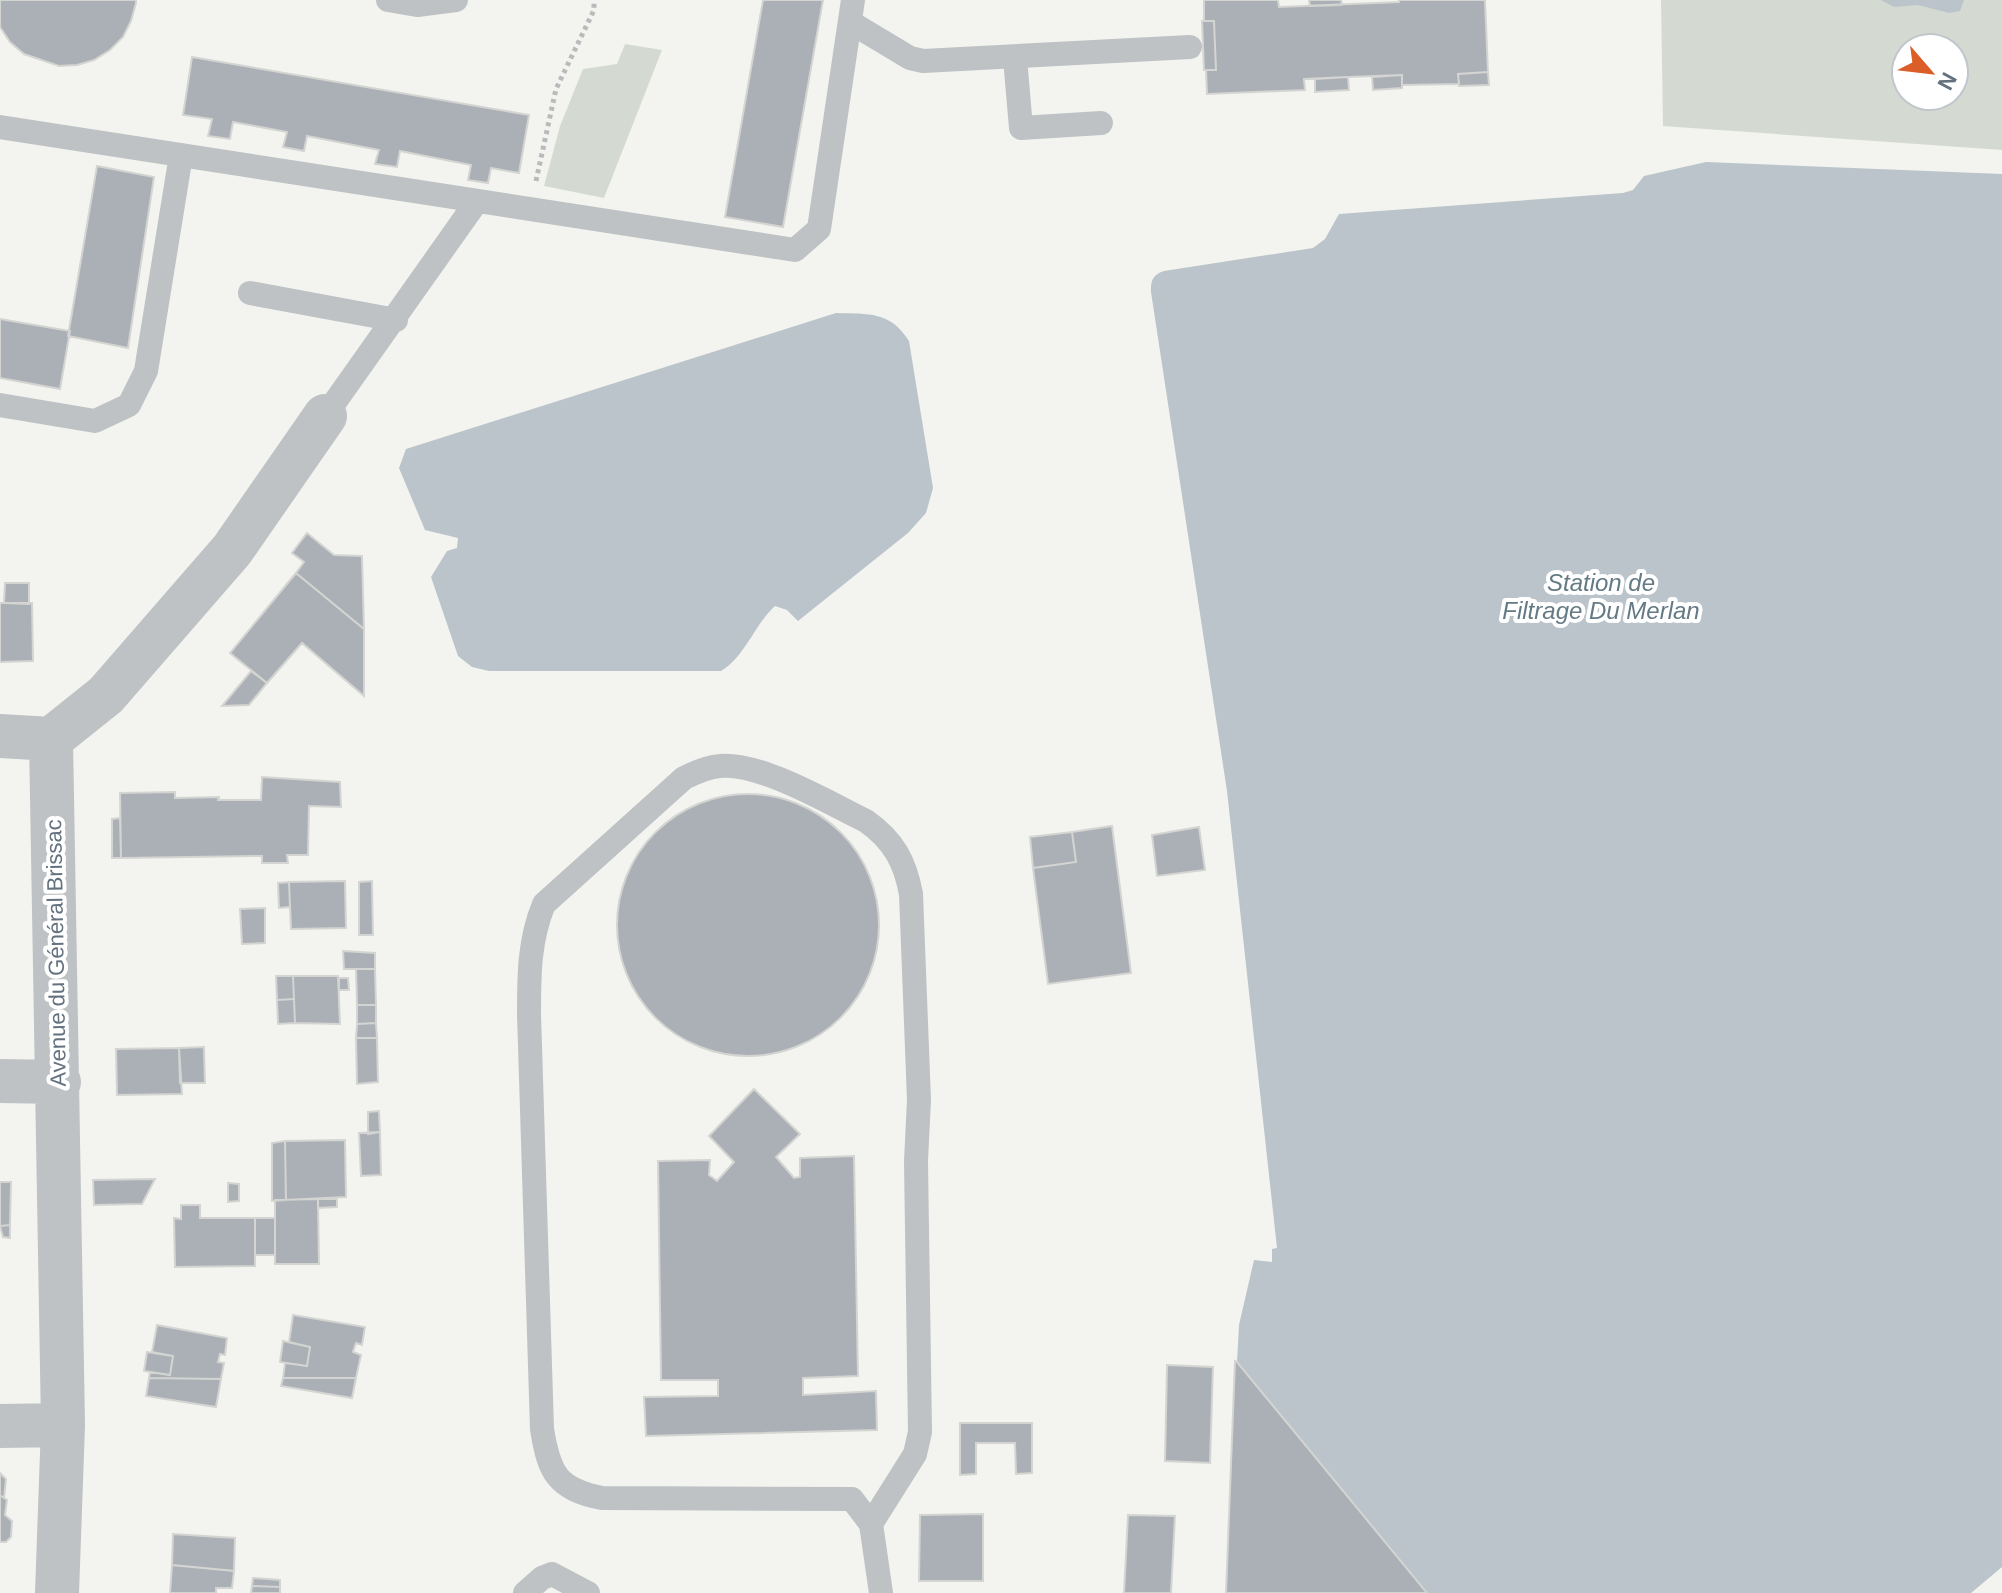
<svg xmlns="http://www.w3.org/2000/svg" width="2002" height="1593" font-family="Helvetica,sans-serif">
  <rect width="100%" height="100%" fill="#f3f4ef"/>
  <path fill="#d4dad1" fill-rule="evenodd" d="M 1661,0 L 2002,0 L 2002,150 L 1663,126 ZM 1906,48 L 1954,48 L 1954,96 L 1906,96 Z
    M 625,44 L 662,50 L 604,198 L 544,186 L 560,126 L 583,69 L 617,64 Z"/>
  <path fill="#bac4ca" d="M 1881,0 L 1964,0 L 1960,11 L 1949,13 L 1918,5 L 1894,7 Z
    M 1706,162 L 2002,174 L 2002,1567 L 1971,1593 L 1427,1593 L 1237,1362 L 1239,1325 L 1254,1260 L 1272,1262 L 1272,1249 L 1277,1248 L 1227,791 L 1151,292 C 1151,281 1152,275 1164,271 L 1313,248 L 1325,239 L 1339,214 L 1623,193 L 1633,190 L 1644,176 Z
    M 836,313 C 869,314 890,311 909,341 L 933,488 L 926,513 L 908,533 L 798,621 L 787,610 L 775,606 C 754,625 745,657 721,671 L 489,671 L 472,667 L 458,656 L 431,577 L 447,551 L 457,548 L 458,538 L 425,530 L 399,468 L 406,449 Z"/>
  <path fill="#aab0b5" stroke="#d4d5d2" stroke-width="2" d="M 0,0 L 136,0 L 136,3 L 131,21 L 123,37 L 110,50 L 94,60 L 77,65 L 59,66 L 24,54 L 10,42 L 0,27 Z
    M 763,0 L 823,0 L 783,227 L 725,217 Z
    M 1204,0 L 1278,0 L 1279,7 L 1399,2 L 1399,0 L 1485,0 L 1488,72 L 1458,74 L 1459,84 L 1402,85 L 1402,75 L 1348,77 L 1304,79 L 1305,90 L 1207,94 L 1206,70 L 1216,70 L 1214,21 L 1204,21 Z
    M 1309,0 L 1341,0 L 1342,5 L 1310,6 Z
    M 1202,21 L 1214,21 L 1216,70 L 1204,70 Z
    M 192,57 L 529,115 L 519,173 L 491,168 L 488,183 L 468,180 L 471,165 L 400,151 L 397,167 L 375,164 L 379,150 L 307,136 L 304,151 L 283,147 L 287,132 L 233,122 L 230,139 L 208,136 L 212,119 L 183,115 Z
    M 1488,72 L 1489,85 L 1459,86 L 1458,74 Z
    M 1402,75 L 1402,88 L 1373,90 L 1372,77 Z
    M 1348,77 L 1349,90 L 1315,92 L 1315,79 Z
    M 97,166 L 154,177 L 128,348 L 68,336 Z
    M 0,319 L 70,331 L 60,389 L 0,378 Z
    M 307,533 L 334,555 L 362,556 L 364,629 L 296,573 L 304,562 L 292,553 Z
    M 296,573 L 364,629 L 364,696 L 302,643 L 267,683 L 230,653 Z
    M 5,583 L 29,583 L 29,604 L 4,603 Z
    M 0,603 L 32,603 L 33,661 L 0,662 Z
    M 251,671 L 267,683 L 249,705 L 222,706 Z
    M 262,777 L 340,782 L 341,807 L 309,806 L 308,855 L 287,855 L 288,863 L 262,863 L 262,856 L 121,858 L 120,793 L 175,792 L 175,798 L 219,797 L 218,800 L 261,800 Z
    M617 925a131 131 0 1 1 262 0a131 131 0 1 1-262 0Z
    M 120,818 L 121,858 L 112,858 L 112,819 Z
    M 1112,826 L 1131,973 L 1048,984 L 1033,868 L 1076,862 L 1072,832 Z
    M 1199,827 L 1205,870 L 1157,876 L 1152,835 Z
    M 1072,832 L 1076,862 L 1033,868 L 1030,837 Z
    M 345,881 L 346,928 L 291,929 L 289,882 Z
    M 372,881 L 373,935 L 359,935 L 359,882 Z
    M 289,882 L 290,907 L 279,908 L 278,883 Z
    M 265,908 L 265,943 L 242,944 L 240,909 Z
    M 343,951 L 375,953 L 375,969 L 344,969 Z
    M 356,969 L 375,969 L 376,1005 L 357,1005 Z
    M 276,976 L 293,976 L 294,999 L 277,1000 Z
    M 293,976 L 338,976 L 340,1024 L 295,1023 Z
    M 339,978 L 348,978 L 349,990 L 339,990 Z
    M 294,999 L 295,1023 L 278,1024 L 277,1000 Z
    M 357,1005 L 376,1005 L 376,1023 L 357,1024 Z
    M 376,1023 L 377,1038 L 356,1038 L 357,1024 Z
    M 356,1038 L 377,1038 L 378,1082 L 357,1084 Z
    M 204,1047 L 205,1083 L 180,1083 L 179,1048 Z
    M 179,1048 L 182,1094 L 117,1095 L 116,1049 Z
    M 754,1089 L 800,1134 L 776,1157 L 794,1178 L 800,1177 L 800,1158 L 854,1156 L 858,1376 L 803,1378 L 803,1395 L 876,1391 L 877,1430 L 646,1436 L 644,1397 L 718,1396 L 718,1380 L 661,1380 L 658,1161 L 710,1160 L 709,1175 L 717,1181 L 734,1162 L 709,1136 Z
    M 379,1111 L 380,1132 L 368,1134 L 368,1112 Z
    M 380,1132 L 381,1175 L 361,1176 L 359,1133 Z
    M 345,1140 L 346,1197 L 286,1200 L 285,1141 Z
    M 285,1141 L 286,1200 L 272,1201 L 272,1143 Z
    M 155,1179 L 142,1204 L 94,1205 L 93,1180 Z
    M 0,1182 L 11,1182 L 10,1225 L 0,1226 Z
    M 228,1183 L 239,1184 L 239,1201 L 228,1202 Z
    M 318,1199 L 319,1264 L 275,1264 L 275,1200 Z
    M 318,1199 L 337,1199 L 337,1207 L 318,1208 Z
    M 181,1205 L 200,1205 L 200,1218 L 255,1218 L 255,1266 L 175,1267 L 174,1218 L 181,1219 Z
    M 255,1218 L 275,1218 L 275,1255 L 255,1255 Z
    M 10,1225 L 10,1238 L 3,1237 L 0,1226 Z
    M 293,1315 L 365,1327 L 362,1345 L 356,1343 L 353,1352 L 361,1355 L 356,1378 L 283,1378 L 285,1363 L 307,1366 L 310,1347 L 289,1342 Z
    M 157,1325 L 227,1338 L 225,1355 L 220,1354 L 218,1362 L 224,1363 L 221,1379 L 149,1378 L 150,1372 L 170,1375 L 173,1356 L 152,1352 Z
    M 283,1341 L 310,1347 L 307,1366 L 280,1362 Z
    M 147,1352 L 173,1356 L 170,1375 L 144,1371 Z
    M 1235,1361 L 1237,1362 L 1427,1593 L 1226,1593 Z
    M 1167,1365 L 1213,1367 L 1210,1463 L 1165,1461 Z
    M 149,1378 L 221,1379 L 216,1407 L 146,1396 Z
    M 283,1378 L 356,1378 L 352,1398 L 281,1386 Z
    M 960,1423 L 1032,1423 L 1032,1473 L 1016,1474 L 1015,1443 L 976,1443 L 976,1474 L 960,1475 Z
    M 0,1473 L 6,1479 L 4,1498 L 0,1495 Z
    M 0,1495 L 7,1500 L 5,1515 L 12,1521 L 11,1537 L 6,1542 L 0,1542 Z
    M 983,1514 L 983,1581 L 919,1581 L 920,1515 Z
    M 1128,1515 L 1175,1516 L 1171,1593 L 1124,1593 Z
    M 173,1534 L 235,1538 L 234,1571 L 172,1565 Z
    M 172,1565 L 234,1571 L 232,1588 L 216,1588 L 216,1593 L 170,1593 Z
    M 253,1578 L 280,1580 L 280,1587 L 252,1586 Z
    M 252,1586 L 280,1587 L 280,1593 L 251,1593 Z"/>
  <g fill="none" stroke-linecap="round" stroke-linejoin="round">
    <path stroke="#b8babc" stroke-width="5" stroke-dasharray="4 4" stroke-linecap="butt" d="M 536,181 L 556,89 L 594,10 L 594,0"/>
    <path stroke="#bec2c5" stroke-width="24" d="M 388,0 L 417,5 L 456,0
      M 850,22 L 910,58 L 923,61 L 1190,47
      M 1015,58 L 1021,128 L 1101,123
      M 0,127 L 795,250 L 819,229 L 853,0
      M 250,293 L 396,320
      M 0,405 L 95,421 L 129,405 L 146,371 L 181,155
      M 325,416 L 477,201
      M 871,1524 L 915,1454 L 920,1432 L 916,1161 L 919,1100 L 911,894 C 905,861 893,840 866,821 C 829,803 760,762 720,766 C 707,767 696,772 684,778 L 544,904 C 529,940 529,975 529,1014 L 542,1429 C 549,1473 557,1489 602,1498 L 852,1499 L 871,1524 L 881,1593
      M 525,1593 L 542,1578 L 552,1574 L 588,1593"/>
    <path stroke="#bec2c5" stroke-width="44" d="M 0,736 L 51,739
      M 0,1081 L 59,1082
      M 0,1426 L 63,1425
      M 57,1593 L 63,1425 L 51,739 L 106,695 L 232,550 L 325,416"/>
  </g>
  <g text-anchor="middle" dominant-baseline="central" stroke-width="8" stroke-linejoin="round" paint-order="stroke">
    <g font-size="22" fill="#64717f" stroke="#fff">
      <text transform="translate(56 953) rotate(-91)">Avenue du Général Brissac</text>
    </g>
    <g font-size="24" font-style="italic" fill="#647a84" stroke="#fff">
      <text x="1601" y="582">Station de<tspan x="1601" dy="28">Filtrage Du Merlan</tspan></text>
    </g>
  </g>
  <g transform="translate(1930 72) rotate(118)"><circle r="38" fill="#ffffff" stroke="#c1c6cc" stroke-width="2"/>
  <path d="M0-6L14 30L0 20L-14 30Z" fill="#db5d28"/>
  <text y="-12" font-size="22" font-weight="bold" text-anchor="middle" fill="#64717f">N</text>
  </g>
</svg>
